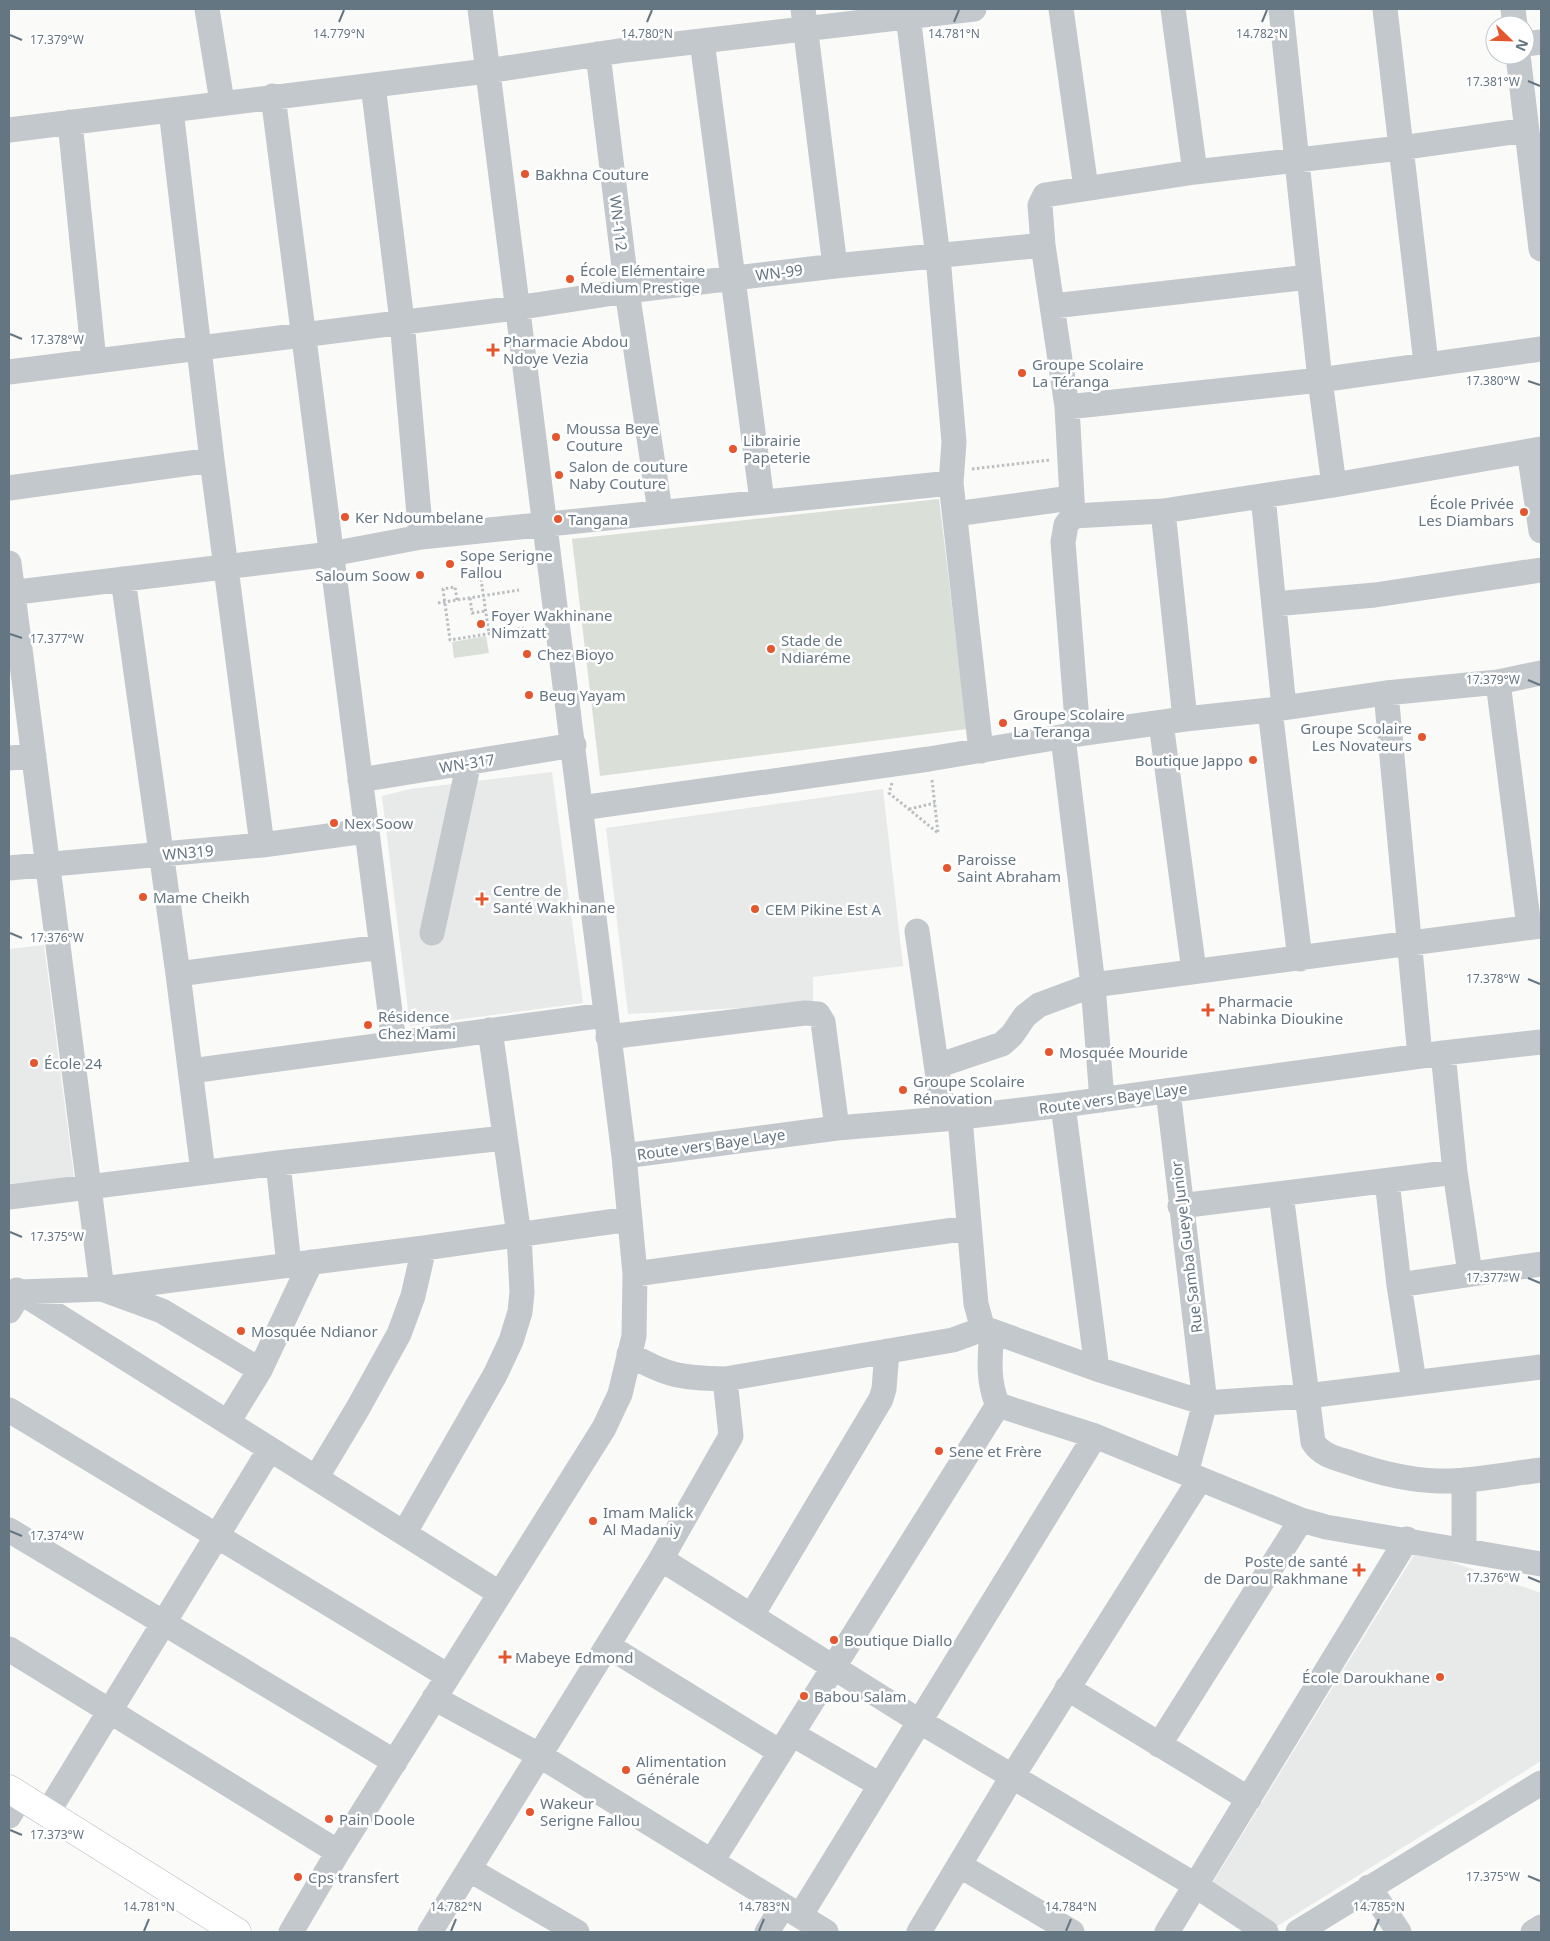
<svg xmlns="http://www.w3.org/2000/svg" width="1550" height="1941" font-family="'Noto Sans',sans-serif">
  <rect width="100%" height="100%" fill="#fafaf8"/>
  <path fill="#e8e9e9" d="M 552,772 L 583,1003 L 410,1026 L 382,796 L 410,789 Z
    M 883,789 L 903,966 L 813,977 L 813,1004 L 628,1014 L 606,828 Z
    M 44,945 L 74,1177 L 9,1184 L 9,949 Z
    M 1417,1550 L 1541,1593 L 1541,1761 L 1274,1928 L 1210,1887 Z"/>
  <path fill="#dadfd7" d="M 939,499 L 967,729 L 600,776 L 572,539 Z
    M 486,636 L 489,653 L 454,658 L 452,642 Z"/>
  <g fill="none" stroke-linecap="round" stroke-linejoin="round">
    <defs>
      <path id="major" d="M 9,1789 L 237,1932"/>
    </defs>
    <use href="#major" stroke="#b5babe" stroke-width="29"/>
    <path stroke="#bbbfc2" stroke-width="3" stroke-dasharray="2.5 2.5" stroke-linecap="butt" d="M 972,469 L 1050,460
      M 481,579 L 489,634
      M 470,598 L 472,613 L 486,611
      M 457,600 L 455,587 L 443,589 L 450,640 L 524,628
      M 438,603 L 519,590
      M 932,780 L 938,833
      M 892,783 L 889,793 L 938,833
      M 909,809 L 935,803"/>
    <path stroke="#c3c8cc" stroke-width="25" d="M 207,9 L 222,102
      M 803,9 L 835,266
      M 1061,9 L 1086,188
      M 1173,9 L 1195,172
      M 1281,9 L 1320,380 L 1334,485
      M 1385,9 L 1426,363
      M 1513,9 L 1515,25
      M 908,16 L 938,257 L 954,442 L 951,483 L 981,751
      M 702,41 L 762,501
      M 1525,44 L 1541,42
      M 598,54 L 627,291 L 660,511
      M 1518,55 L 1541,249
      M 373,85 L 402,321 L 421,537
      M 273,96 L 394,1043
      M 171,110 L 212,460 L 262,845
      M 70,122 L 94,361
      M 9,130 L 487,71 L 625,50 L 974,9
      M 1053,306 L 1309,277
      M 9,372 L 516,308 L 627,291 L 835,266 L 1043,245
      M 1067,407 L 1320,380 L 1541,349
      M 1529,451 L 1541,531
      M 9,488 L 212,460
      M 1263,496 L 1284,707
      M 1163,511 L 1185,719
      M 955,514 L 1071,498
      M 1073,516 L 1067,407 L 1043,245 L 1040,205 L 1045,195 L 1195,172 L 1400,148 L 1526,130
      M 9,563 L 102,1289 L 162,1311 L 260,1370
      M 123,579 L 178,974 L 203,1172
      M 9,593 L 331,554 L 421,537 L 951,483
      M 1274,604 L 1375,595 L 1541,570
      M 1498,682 L 1529,927
      M 1386,693 L 1420,1056
      M 1270,710 L 1300,959
      M 1161,723 L 1194,971
      M 1078,734 L 1063,542 L 1066,525 L 1073,516 L 1163,511 L 1334,485 L 1541,449
      M 1063,737 L 1093,985 L 1102,1100
      M 9,758 L 34,756
      M 360,780 L 574,745
      M 581,808 L 929,759 L 1078,734 L 1185,719 L 1270,710 L 1386,693 L 1498,682 L 1541,673
      M 9,868 L 262,845 L 366,831
      M 917,931 L 944,1119
      M 432,933 L 469,762
      M 178,974 L 381,947
      M 608,1037 L 805,1013 L 818,1014 L 823,1022 L 837,1128
      M 1443,1053 L 1455,1172 L 1470,1273
      M 937,1066 L 1002,1044 L 1012,1035 L 1025,1016 L 1039,1005 L 1093,985 L 1541,926
      M 191,1071 L 605,1015
      M 1168,1091 L 1205,1403 L 1186,1473
      M 1063,1105 L 1097,1369
      M 960,1118 L 976,1304 L 983,1329
      M 624,1156 L 837,1128 L 944,1119 L 1063,1105 L 1443,1053 L 1541,1042
      M 278,1163 L 289,1265
      M 1387,1181 L 1399,1285 L 1414,1382
      M 1281,1194 L 1313,1442 C 1321,1455 1335,1458 1348,1462 C 1376,1472 1409,1480 1438,1481 C 1472,1482 1507,1474 1541,1470
      M 9,1197 L 278,1163 L 504,1138
      M 1180,1206 L 1455,1172
      M 635,1274 L 969,1228
      M 1399,1285 L 1541,1264
      M 17,1290 L 499,1593
      M 9,1311 L 20,1292 L 102,1289 L 424,1248 L 630,1219
      M 992,1331 C 990,1355 987,1382 998,1405 L 1095,1436 L 1301,1520 L 1326,1527 L 1541,1564
      M 629,1354 C 667,1376 681,1378 725,1379 L 953,1340 L 983,1329 L 992,1331 L 1097,1369 L 1205,1403 L 1307,1396 L 1541,1367
      M 9,1410 L 448,1676
      M 228,1422 L 260,1370 L 311,1262
      M 316,1478 L 358,1408 L 399,1334 L 413,1296 L 424,1248
      M 9,1530 L 395,1762
      M 405,1532 L 495,1375 L 511,1341 L 520,1312 L 522,1292 L 519,1235 L 490,1030
      M 1464,1550 L 1464,1480
      M 661,1559 L 919,1721 L 1195,1885 L 1266,1932
      M 752,1615 L 881,1399 L 884,1389 L 887,1351
      M 608,1646 L 780,1752
      M 9,1649 L 338,1852
      M 1067,1688 L 1249,1799
      M 434,1698 L 539,1755 L 826,1932
      M 792,1734 L 880,1785
      M 1159,1745 L 1301,1520
      M 48,1812 L 270,1449
      M 9,1816 L 21,1796
      M 712,1861 L 998,1405
      M 959,1865 L 1072,1932
      M 470,1870 L 577,1932
      M 1369,1887 L 1399,1932
      M 800,1916 L 1095,1436
      M 291,1932 L 338,1852 L 604,1428 L 620,1394 L 634,1336 L 635,1274 L 624,1156 L 480,9
      M 430,1932 L 661,1559 L 731,1436 L 725,1379
      M 767,1932 L 783,1906
      M 919,1932 L 1012,1777 L 1200,1479
      M 1167,1932 L 1407,1539
      M 1298,1932 L 1541,1783
      M 1533,1932 L 1541,1927"/>
    <use href="#major" stroke="#fff" stroke-width="28"/>
  </g>
  <path fill="none" stroke="#657683" stroke-width="2" d="M 339,22 L 344,10M 647,22 L 652,10M 954,22 L 959,10M 1262,22 L 1267,10M 10,35 L 22,40M 1528,81 L 1540,86M 10,334 L 22,339M 1528,381 L 1540,385M 10,634 L 22,638M 1528,680 L 1540,685M 10,933 L 22,938M 1528,979 L 1540,984M 10,1232 L 22,1237M 1528,1278 L 1540,1283M 10,1531 L 22,1536M 1528,1577 L 1540,1582M 10,1830 L 22,1835M 1528,1876 L 1540,1881M 144,1931 L 149,1919M 451,1931 L 456,1919M 759,1931 L 764,1919M 1066,1931 L 1071,1919M 1374,1931 L 1379,1919"/>
  <g fill="#e4572e" stroke="#fff" stroke-width="2">
    <circle cx="525" cy="174" r="5"/>
    <circle cx="570" cy="279" r="5"/>
    <path d="M490.5 342.5h5v5h5v5h-5v5h-5v-5h-5v-5h5z"/>
    <circle cx="1022" cy="373" r="5"/>
    <circle cx="556" cy="437" r="5"/>
    <circle cx="733" cy="449" r="5"/>
    <circle cx="559" cy="475" r="5"/>
    <circle cx="1524" cy="512" r="5"/>
    <circle cx="345" cy="517" r="5"/>
    <circle cx="558" cy="519" r="5"/>
    <circle cx="450" cy="564" r="5"/>
    <circle cx="420" cy="575" r="5"/>
    <circle cx="481" cy="624" r="5"/>
    <circle cx="771" cy="649" r="5"/>
    <circle cx="527" cy="654" r="5"/>
    <circle cx="529" cy="695" r="5"/>
    <circle cx="1003" cy="723" r="5"/>
    <circle cx="1422" cy="737" r="5"/>
    <circle cx="1253" cy="760" r="5"/>
    <circle cx="334" cy="823" r="5"/>
    <circle cx="947" cy="868" r="5"/>
    <circle cx="143" cy="897" r="5"/>
    <path d="M479.5 891.5h5v5h5v5h-5v5h-5v-5h-5v-5h5z"/>
    <circle cx="755" cy="909" r="5"/>
    <path d="M1205.5 1002.5h5v5h5v5h-5v5h-5v-5h-5v-5h5z"/>
    <circle cx="368" cy="1025" r="5"/>
    <circle cx="1049" cy="1052" r="5"/>
    <circle cx="34" cy="1063" r="5"/>
    <circle cx="903" cy="1090" r="5"/>
    <circle cx="241" cy="1331" r="5"/>
    <circle cx="939" cy="1451" r="5"/>
    <circle cx="593" cy="1521" r="5"/>
    <path d="M1356.5 1562.5h5v5h5v5h-5v5h-5v-5h-5v-5h5z"/>
    <circle cx="834" cy="1640" r="5"/>
    <path d="M502.5 1649.5h5v5h5v5h-5v5h-5v-5h-5v-5h5z"/>
    <circle cx="1440" cy="1677" r="5"/>
    <circle cx="804" cy="1696" r="5"/>
    <circle cx="626" cy="1770" r="5"/>
    <circle cx="530" cy="1812" r="5"/>
    <circle cx="329" cy="1819" r="5"/>
    <circle cx="298" cy="1877" r="5"/>
  </g>
  <g text-anchor="middle" dominant-baseline="central" stroke-width="5" stroke-linejoin="round" paint-order="stroke">
    <g font-size="15" fill="#657683" stroke="#fff" text-anchor="start">
      <text x="535" y="174">Bakhna Couture</text>
      <text x="580" y="270">École Elémentaire<tspan x="580" dy="17">Medium Prestige</tspan></text>
      <text x="503" y="341">Pharmacie Abdou<tspan x="503" dy="17">Ndoye Vezia</tspan></text>
      <text x="1032" y="364">Groupe Scolaire<tspan x="1032" dy="17">La Téranga</tspan></text>
      <text x="566" y="428">Moussa Beye<tspan x="566" dy="17">Couture</tspan></text>
      <text x="743" y="440">Librairie<tspan x="743" dy="17">Papeterie</tspan></text>
      <text x="569" y="466">Salon de couture<tspan x="569" dy="17">Naby Couture</tspan></text>
      <text x="1514" y="503" text-anchor="end">École Privée<tspan x="1514" dy="17">Les Diambars</tspan></text>
      <text x="355" y="517">Ker Ndoumbelane</text>
      <text x="568" y="519">Tangana</text>
      <text x="460" y="555">Sope Serigne<tspan x="460" dy="17">Fallou</tspan></text>
      <text x="410" y="575" text-anchor="end">Saloum Soow</text>
      <text x="491" y="615">Foyer Wakhinane<tspan x="491" dy="17">Nimzatt</tspan></text>
      <text x="781" y="640">Stade de<tspan x="781" dy="17">Ndiaréme</tspan></text>
      <text x="537" y="654">Chez Bioyo</text>
      <text x="539" y="695">Beug Yayam</text>
      <text x="1013" y="714">Groupe Scolaire<tspan x="1013" dy="17">La Teranga</tspan></text>
      <text x="1412" y="728" text-anchor="end">Groupe Scolaire<tspan x="1412" dy="17">Les Novateurs</tspan></text>
      <text x="1243" y="760" text-anchor="end">Boutique Jappo</text>
      <text x="344" y="823">Nex Soow</text>
      <text x="957" y="859">Paroisse<tspan x="957" dy="17">Saint Abraham</tspan></text>
      <text x="493" y="890">Centre de<tspan x="493" dy="17">Santé Wakhinane</tspan></text>
      <text x="153" y="897">Mame Cheikh</text>
      <text x="765" y="909">CEM Pikine Est A</text>
      <text x="1218" y="1001">Pharmacie<tspan x="1218" dy="17">Nabinka Dioukine</tspan></text>
      <text x="378" y="1016">Résidence<tspan x="378" dy="17">Chez Mami</tspan></text>
      <text x="1059" y="1052">Mosquée Mouride</text>
      <text x="44" y="1063">École 24</text>
      <text x="913" y="1081">Groupe Scolaire<tspan x="913" dy="17">Rénovation</tspan></text>
      <text x="251" y="1331">Mosquée Ndianor</text>
      <text x="949" y="1451">Sene et Frère</text>
      <text x="603" y="1512">Imam Malick<tspan x="603" dy="17">Al Madaniy</tspan></text>
      <text x="1348" y="1561" text-anchor="end">Poste de santé<tspan x="1348" dy="17">de Darou Rakhmane</tspan></text>
      <text x="844" y="1640">Boutique Diallo</text>
      <text x="515" y="1657">Mabeye Edmond</text>
      <text x="1430" y="1677" text-anchor="end">École Daroukhane</text>
      <text x="814" y="1696">Babou Salam</text>
      <text x="636" y="1761">Alimentation<tspan x="636" dy="17">Générale</tspan></text>
      <text x="540" y="1803">Wakeur<tspan x="540" dy="17">Serigne Fallou</tspan></text>
      <text x="339" y="1819">Pain Doole</text>
      <text x="308" y="1877">Cps transfert</text>
    </g>
    <g font-size="15" fill="#657683" stroke="#fff">
      <text transform="translate(619 223) rotate(83)">WN-112</text>
      <text transform="translate(779 272) rotate(-7)">WN-99</text>
      <text transform="translate(467 763) rotate(-9)">WN-317</text>
      <text transform="translate(188 852) rotate(-5)">WN319</text>
      <text transform="translate(1113 1098) rotate(-8)">Route vers Baye Laye</text>
      <text transform="translate(711 1144) rotate(-8)">Route vers Baye Laye</text>
      <text transform="translate(1186 1247) rotate(-97)">Rue Samba Gueye Junior</text>
    </g>
  </g>
  <g font-size="12" text-anchor="middle" fill="#657683" stroke="#fff" stroke-width="5" stroke-linejoin="round" paint-order="stroke">
    <text x="339" y="38">14.779°N</text>
    <text x="647" y="38">14.780°N</text>
    <text x="954" y="38">14.781°N</text>
    <text x="1262" y="38">14.782°N</text>
    <text x="57" y="44">17.379°W</text>
    <text x="1493" y="86">17.381°W</text>
    <text x="57" y="344">17.378°W</text>
    <text x="1493" y="385">17.380°W</text>
    <text x="57" y="643">17.377°W</text>
    <text x="1493" y="684">17.379°W</text>
    <text x="57" y="942">17.376°W</text>
    <text x="1493" y="983">17.378°W</text>
    <text x="57" y="1241">17.375°W</text>
    <text x="1493" y="1282">17.377°W</text>
    <text x="57" y="1540">17.374°W</text>
    <text x="1493" y="1582">17.376°W</text>
    <text x="57" y="1839">17.373°W</text>
    <text x="1493" y="1881">17.375°W</text>
    <text x="149" y="1911">14.781°N</text>
    <text x="456" y="1911">14.782°N</text>
    <text x="764" y="1911">14.783°N</text>
    <text x="1071" y="1911">14.784°N</text>
    <text x="1379" y="1911">14.785°N</text>
  </g>
  <rect width="1550" height="1941" fill="none" stroke="#657683" stroke-width="20"/>
  <g transform="translate(1510 40) rotate(113)"><circle r="24" fill="#ffffff" stroke="#c1c8cd"/>
  <path d="M0-4L9 19L0 12L-9 19Z" fill="#e4572e"/>
  <text y="-8" font-size="14" font-weight="bold" text-anchor="middle" fill="#657683">N</text>
  </g>
</svg>
